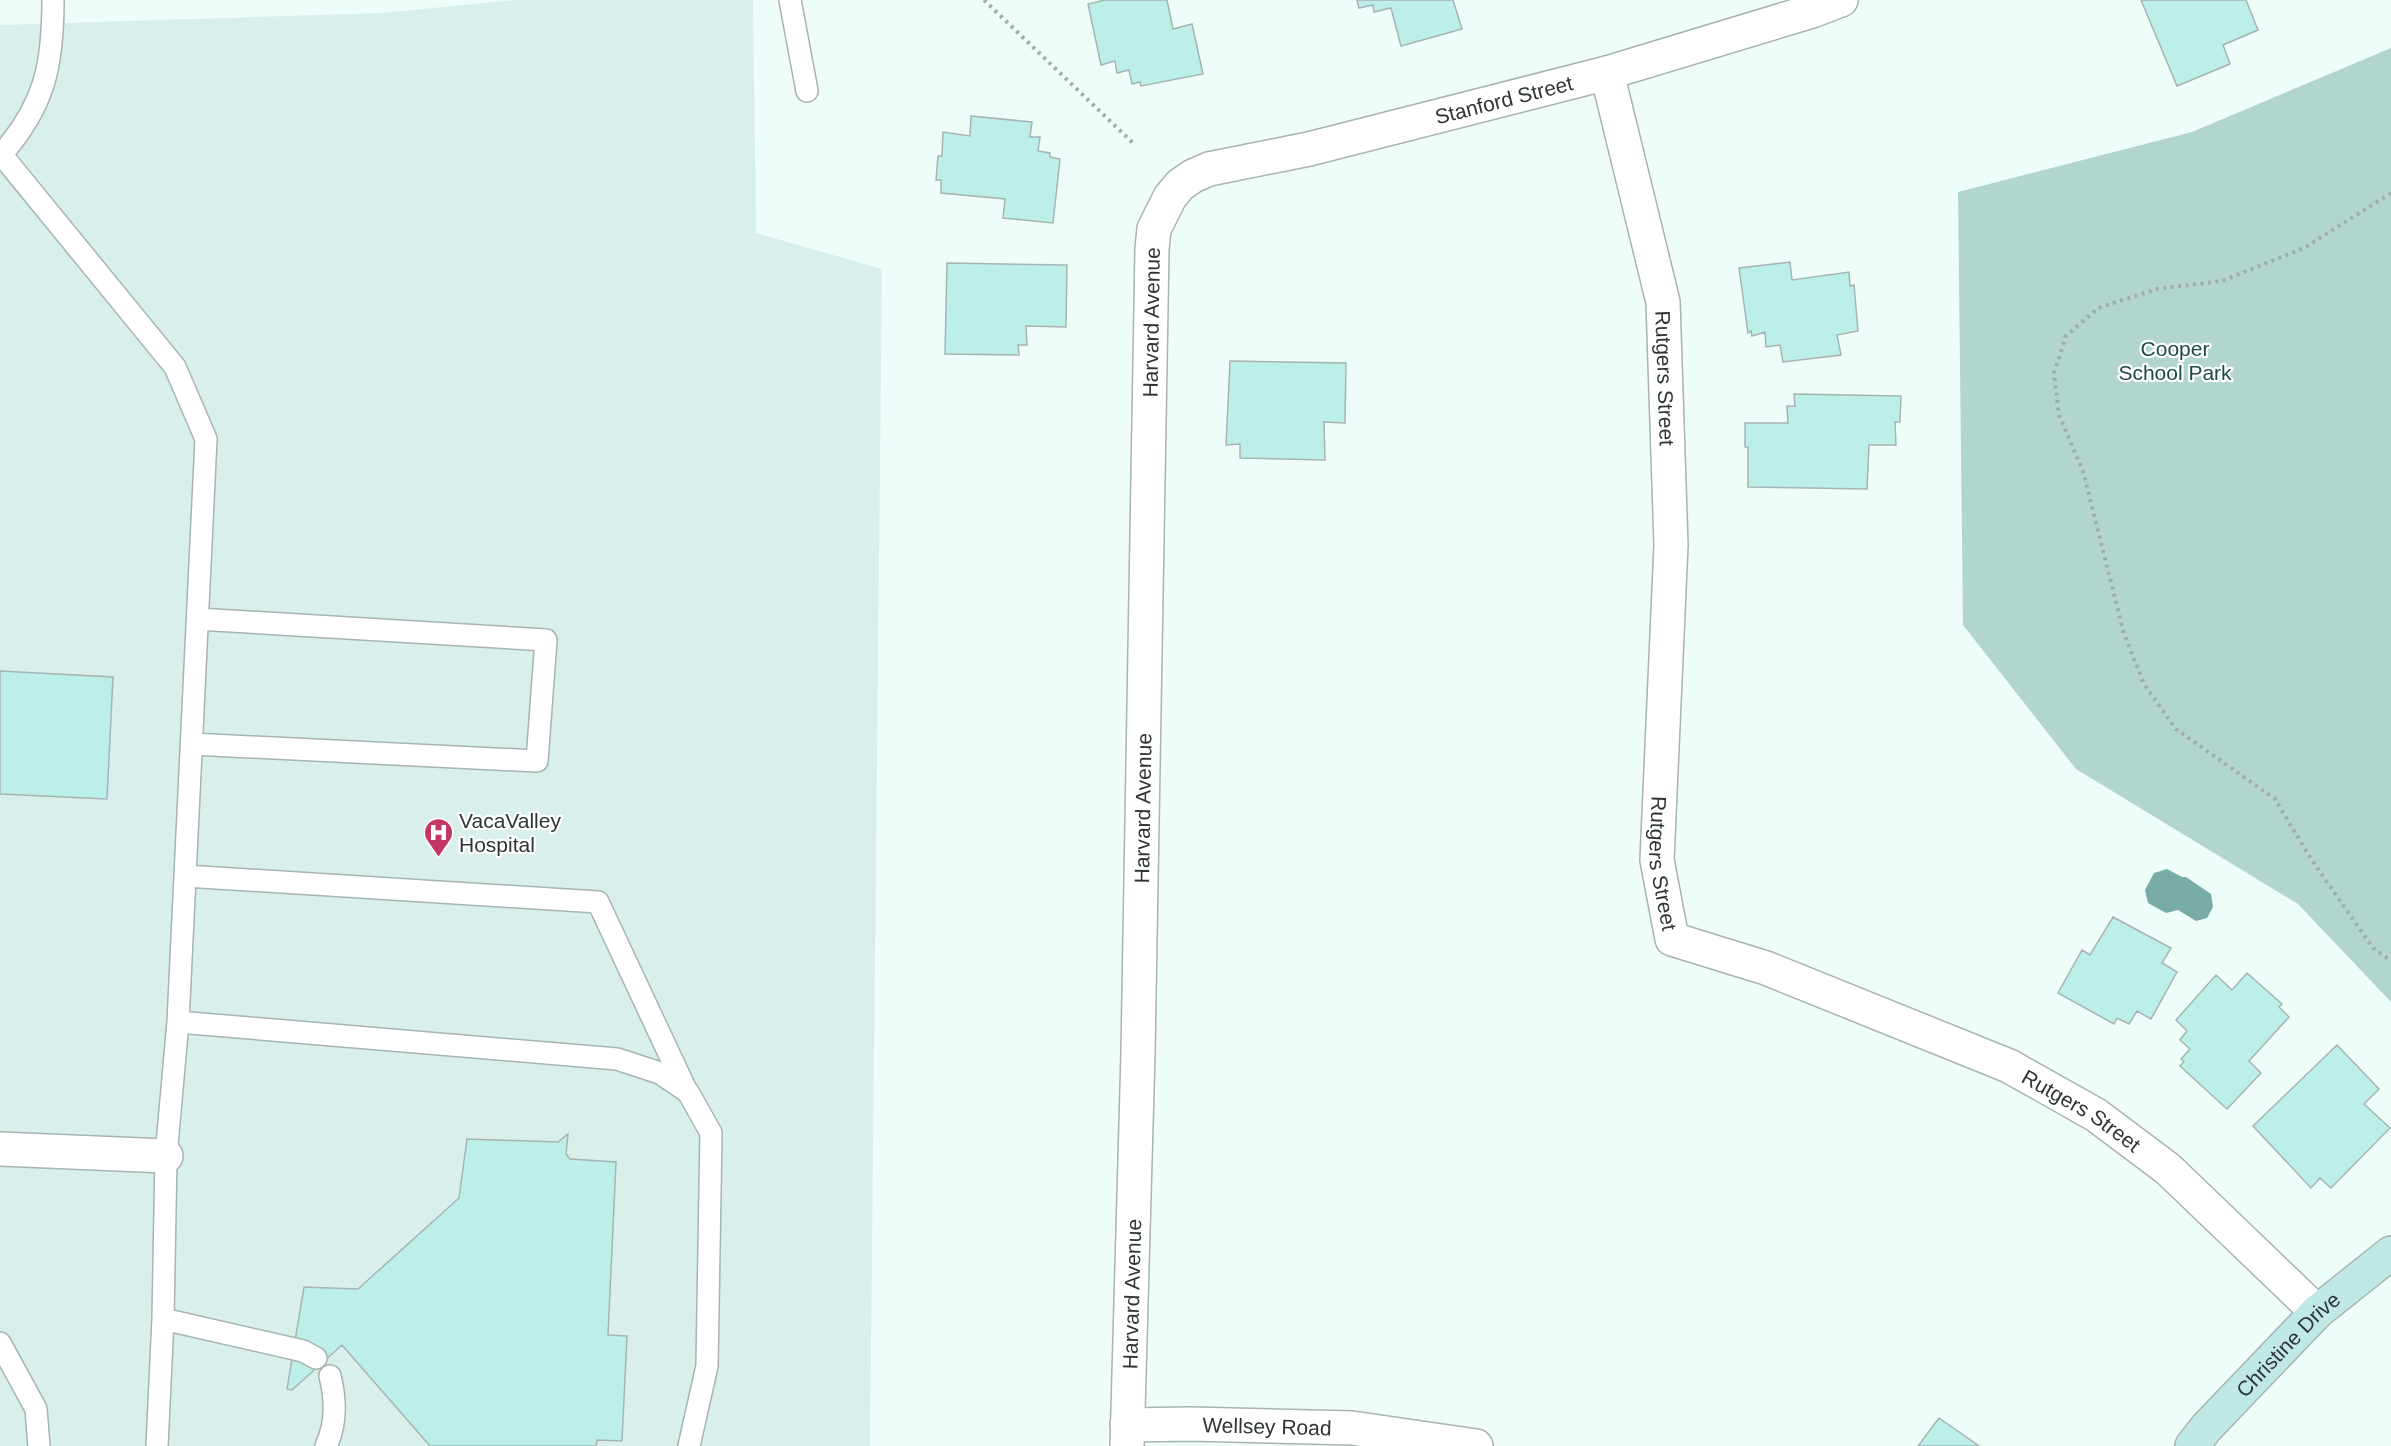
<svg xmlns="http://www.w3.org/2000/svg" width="2391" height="1446" font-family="Helvetica,sans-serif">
  <rect width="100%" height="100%" fill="#eefcfa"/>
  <path fill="#d9efec" d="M 514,0 L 753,0 L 756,233 L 882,269 L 870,1446 L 0,1446 L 0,25 L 382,13 Z"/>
  <path fill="#b2d5d0" d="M 2391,48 L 2391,1002 L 2298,904 L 2076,769 L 1963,625 L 1958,192 L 2192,132 Z"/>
  <path fill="#79aca5" d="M 2167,869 L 2182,877 L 2186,877 L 2211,894 L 2213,907 L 2207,918 L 2196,921 L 2178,910 L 2166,913 L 2148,903 L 2145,890 L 2154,873 Z"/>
  <path fill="#bbefe8" stroke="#a7b4b2" stroke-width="1.5" d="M 1105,0 L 1167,0 L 1173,29 L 1192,24 L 1203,74 L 1141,86 L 1140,82 L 1132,84 L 1129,70 L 1117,73 L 1115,61 L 1101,65 L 1088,4 Z
    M 1357,0 L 1453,0 L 1462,29 L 1401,46 L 1391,8 L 1374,12 L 1373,5 L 1359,8 Z
    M 2141,0 L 2246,0 L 2258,30 L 2223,45 L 2230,64 L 2177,86 Z
    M 971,116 L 1032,122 L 1030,137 L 1040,137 L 1038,151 L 1050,153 L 1050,157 L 1060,159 L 1053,223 L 1003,218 L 1005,199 L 941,193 L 941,180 L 936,180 L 938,156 L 942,156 L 943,132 L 970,136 Z
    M 1790,262 L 1792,280 L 1849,272 L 1850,286 L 1854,285 L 1858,331 L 1837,335 L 1841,355 L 1783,362 L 1780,345 L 1766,347 L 1765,332 L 1752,336 L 1751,331 L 1748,333 L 1739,268 Z
    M 947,263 L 1067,265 L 1066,327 L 1026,326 L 1027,345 L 1018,345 L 1019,355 L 945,354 Z
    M 1230,361 L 1346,363 L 1345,423 L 1324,422 L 1325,460 L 1240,458 L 1240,444 L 1226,445 Z
    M 1794,394 L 1901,396 L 1900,422 L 1895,422 L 1896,445 L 1869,445 L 1867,489 L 1748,487 L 1748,447 L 1745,447 L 1745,423 L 1788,423 L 1787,406 L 1795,406 Z
    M 0,671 L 113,677 L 107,799 L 0,794 Z
    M 2113,917 L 2171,948 L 2162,963 L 2177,972 L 2151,1019 L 2137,1011 L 2129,1024 L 2117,1018 L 2114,1024 L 2058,993 L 2082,950 L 2090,955 Z
    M 2247,973 L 2282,1004 L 2279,1007 L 2289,1017 L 2249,1061 L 2261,1073 L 2227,1109 L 2180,1066 L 2184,1062 L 2181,1059 L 2190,1049 L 2180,1040 L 2187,1031 L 2176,1020 L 2216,975 L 2232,990 Z
    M 2337,1045 L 2379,1089 L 2364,1104 L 2390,1128 L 2331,1188 L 2320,1178 L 2311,1188 L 2253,1126 Z
    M 568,1134 L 566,1154 L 570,1159 L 616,1162 L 608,1335 L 627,1336 L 622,1441 L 597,1440 L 596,1446 L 430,1446 L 342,1345 L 292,1390 L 287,1389 L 304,1287 L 358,1289 L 459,1198 L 467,1139 L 558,1142 Z
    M 1939,1418 L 1979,1446 L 1918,1446 Z"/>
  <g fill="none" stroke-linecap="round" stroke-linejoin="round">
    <defs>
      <path id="lane" d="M 790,0 L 807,91
        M 1,154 L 175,367 L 206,439 L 178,1022 L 166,1156 L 163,1319 L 157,1446
        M 0,156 C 45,106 53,65 53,0
        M 192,744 L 537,761 L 546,640 L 198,619
        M 185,876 L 598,902 L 687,1092
        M 178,1022 L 617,1059 L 660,1073 L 688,1092 L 711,1133 L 707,1366 L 689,1446
        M 163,1319 L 303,1351 L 316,1358
        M 0,1343 L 36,1409 L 39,1446
        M 326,1446 C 337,1423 336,1400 330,1376"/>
      <g id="street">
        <path id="s1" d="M 1607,73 L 1663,302 L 1671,545 L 1657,860 L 1672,939 L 1766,968 L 2009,1066 L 2096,1115 L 2168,1169 L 2317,1312"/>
        <path d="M 0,1149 L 166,1156"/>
        <path id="s2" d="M 1127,1425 L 1191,1424 L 1352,1428 L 1476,1446"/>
        <path id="s3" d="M 1127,1446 L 1138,1053 L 1152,249 L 1154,229 L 1170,197 L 1180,185 L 1193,176 L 1209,169 L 1309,149 L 1607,73 L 1812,11 L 1841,0"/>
      </g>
      <g id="secondary">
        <path id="s4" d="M 2192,1446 L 2206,1428 L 2317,1312 L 2391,1253"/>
      </g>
    </defs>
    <use href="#lane" stroke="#a7b4b2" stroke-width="24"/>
    <use href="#street" stroke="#a7b4b2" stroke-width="36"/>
    <use href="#secondary" stroke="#a7b4b2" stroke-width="36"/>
    <path stroke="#a2adab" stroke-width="4" stroke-dasharray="3 4.5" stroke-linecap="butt" d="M 984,0 L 1134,144
      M 2391,193 L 2304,248 L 2222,281 L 2157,289 L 2098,308 L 2066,336 L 2054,373 L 2059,415 L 2083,471 L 2124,634 L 2144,684 L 2176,729 L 2275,799 L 2311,859 L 2373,948 L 2391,961"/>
    <use href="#lane" stroke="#fff" stroke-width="21"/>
    <use href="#street" stroke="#fff" stroke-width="33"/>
    <use href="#secondary" stroke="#c0e9e6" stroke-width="33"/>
  </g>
  <defs>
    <symbol id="hospital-pin" viewBox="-11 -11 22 30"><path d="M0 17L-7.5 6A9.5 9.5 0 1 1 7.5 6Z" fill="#c43764" stroke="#fff"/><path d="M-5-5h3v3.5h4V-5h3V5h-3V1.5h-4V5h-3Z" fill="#fff"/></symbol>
  </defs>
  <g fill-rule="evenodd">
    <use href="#hospital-pin" x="422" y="816" width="33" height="45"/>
  </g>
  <g text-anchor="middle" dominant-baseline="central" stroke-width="4.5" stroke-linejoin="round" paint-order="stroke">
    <g font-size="21" fill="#2f3534" stroke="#fff">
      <text stroke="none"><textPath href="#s3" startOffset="1605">Stanford Street</textPath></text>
      <text stroke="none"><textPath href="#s3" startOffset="1124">Harvard Avenue</textPath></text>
      <text stroke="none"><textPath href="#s1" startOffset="312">Rutgers Street</textPath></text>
      <text stroke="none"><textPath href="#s3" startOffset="638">Harvard Avenue</textPath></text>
      <text stroke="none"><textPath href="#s1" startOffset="798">Rutgers Street</textPath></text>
      <text stroke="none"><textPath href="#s1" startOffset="1320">Rutgers Street</textPath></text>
      <text stroke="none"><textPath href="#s3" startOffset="152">Harvard Avenue</textPath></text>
      <text stroke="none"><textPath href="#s4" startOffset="140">Christine Drive</textPath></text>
      <text stroke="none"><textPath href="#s2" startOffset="140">Wellsey Road</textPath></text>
    </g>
    <g font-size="21" fill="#1c4a45" stroke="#fff">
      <text x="2175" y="348">Cooper<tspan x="2175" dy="24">School Park</tspan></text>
    </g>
    <g font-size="21" fill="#2f3534" stroke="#fff" text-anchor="start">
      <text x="459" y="820">VacaValley<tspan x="459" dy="24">Hospital</tspan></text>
    </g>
  </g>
</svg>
